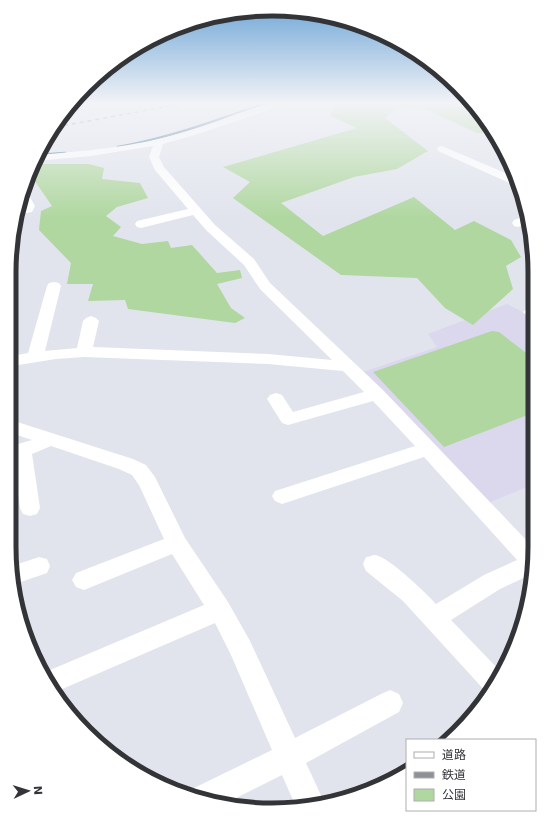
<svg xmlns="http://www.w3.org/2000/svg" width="544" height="819" font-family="'DejaVu Sans','Noto Sans JP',sans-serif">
  <rect width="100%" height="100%" fill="#e1e4ed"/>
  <path fill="#dbd7ed" d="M 507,304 L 534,318 L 532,485 L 488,503 L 363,372 L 437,347 L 428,334 Z"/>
  <path fill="#afd79f" d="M 336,104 L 473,104 L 491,126 L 497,138 L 485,133 L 477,133 L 427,110 L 398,107 L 385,118 L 428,151 L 397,169 L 354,177 L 281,203 L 323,236 L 414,197 L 455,230 L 474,221 L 511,240 L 521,257 L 506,266 L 513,289 L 473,325 L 445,308 L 417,278 L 341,275 L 233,198 L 250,182 L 223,167 L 357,128 L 330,116 Z
    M 33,164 L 89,164 L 104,168 L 102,179 L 140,183 L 148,198 L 117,207 L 106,216 L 121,227 L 113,236 L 142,244 L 168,241 L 171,248 L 192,245 L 217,273 L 240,270 L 242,278 L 217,284 L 231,308 L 245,318 L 235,323 L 128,309 L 125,300 L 88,301 L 93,284 L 67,284 L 71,263 L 39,230 L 41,211 L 52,206 L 30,174 Z
    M 492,331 L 499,332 L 534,359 L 533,413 L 444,447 L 373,372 Z"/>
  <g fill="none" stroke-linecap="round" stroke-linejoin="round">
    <path stroke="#4c7493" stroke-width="2.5" d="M 118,147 C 168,138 215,121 263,104
      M 37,155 L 65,153"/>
    <path fill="#fff" fill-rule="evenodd" d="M 268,104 L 282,104 L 281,106 L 198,134 L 163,144 L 159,157 L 164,167 L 215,225 L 254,259 L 270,283 L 383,390 L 531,545 L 530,575 L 500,589 L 451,620 L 501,672 L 487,693 L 403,601 L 366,571 L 363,564 L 366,557 C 369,557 372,555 375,555 C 389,557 426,593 436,604 L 484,575 L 517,560 L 424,457 L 282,504 L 275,501 L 272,496 L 275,491 L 415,446 L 373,401 L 288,425 L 282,423 L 267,399 L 270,395 L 276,393 L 282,395 L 293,412 L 364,392 L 343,371 L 268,364 L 84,357 L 56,359 L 12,366 L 12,356 L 28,353 L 47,286 L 49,283 L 54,282 L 59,283 L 61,286 L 45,351 L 77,348 L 83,321 L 86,318 L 91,316 L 96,318 L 99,321 L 93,347 L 268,354 L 332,360 L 260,289 L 244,265 L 207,231 L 193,215 L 141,228 L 137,227 L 135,224 L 137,221 L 188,209 L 155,170 L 149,157 L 153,146 L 91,156 L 34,161 L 37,155 C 85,151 135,147 181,133 C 210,125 238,112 268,104 Z
      M 442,146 L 517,178 L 519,186 L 514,185 L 438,151 L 437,149 L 438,147 Z
      M 24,191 L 27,192 L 35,206 L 32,212 L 16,215 L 18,208 L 23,206 L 21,201 Z
      M 528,215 L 530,222 L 518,227 L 514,226 L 512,223 L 514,220 Z
      M 534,305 L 534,316 L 526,315 L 523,312 L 529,307 Z
      M 11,420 L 133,459 L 146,465 L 155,477 L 185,538 L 228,602 L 250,641 L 295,738 L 381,694 L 390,690 L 399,694 L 403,703 L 399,712 L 306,763 L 325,804 L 296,807 L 282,775 L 226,803 L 191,795 L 194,788 L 272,750 L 231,655 L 215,623 L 53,693 L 43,673 L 204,605 L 172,554 L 84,590 L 76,587 L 72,580 L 76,573 L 164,539 L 139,485 L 132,475 L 119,469 L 51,446 L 32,454 L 40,508 L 37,514 L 30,516 L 23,514 L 20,508 L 12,450 L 15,445 L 32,440 L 11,433 Z
      M 39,557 L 47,559 L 50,566 L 47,573 L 15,584 L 12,566 Z"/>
    <path stroke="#8e9096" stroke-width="1.5" stroke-dasharray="4 4" stroke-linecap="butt" d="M 56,127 L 180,104"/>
  </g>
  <linearGradient id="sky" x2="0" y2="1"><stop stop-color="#6da5d6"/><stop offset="0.47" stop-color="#f2f3f7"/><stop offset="1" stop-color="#f2f3f7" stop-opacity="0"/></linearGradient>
  <rect width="544" height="219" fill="url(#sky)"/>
  <path d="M0 0H544V819H0ZM272 16H272A256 256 0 0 1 528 272V547A256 256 0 0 1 272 803H272A256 256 0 0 1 16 547V272A256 256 0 0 1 272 16Z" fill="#fff" fill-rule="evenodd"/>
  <path fill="none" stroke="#333438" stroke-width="5" d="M272 16H272A256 256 0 0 1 528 272V547A256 256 0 0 1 272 803H272A256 256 0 0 1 16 547V272A256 256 0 0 1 272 16Z"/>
  <rect x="406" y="739" width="130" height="72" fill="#ffffff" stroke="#adaeaf"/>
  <rect x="414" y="752" width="20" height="6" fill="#ffffff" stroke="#adaeaf"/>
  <text x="442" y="759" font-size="12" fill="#333438">道路</text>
  <rect x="414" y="772" width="20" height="6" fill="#8e9096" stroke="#adaeaf"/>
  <text x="442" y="779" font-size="12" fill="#333438">鉄道</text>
  <rect x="414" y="789" width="20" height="12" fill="#afd79f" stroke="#adaeaf"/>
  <text x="442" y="799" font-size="12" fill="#333438">公園</text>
  <g transform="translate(28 791) rotate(86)" stroke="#ffffff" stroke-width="3" paint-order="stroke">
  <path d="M0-3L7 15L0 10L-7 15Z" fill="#333438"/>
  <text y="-6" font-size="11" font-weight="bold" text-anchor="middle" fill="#333438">N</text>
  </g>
</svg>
